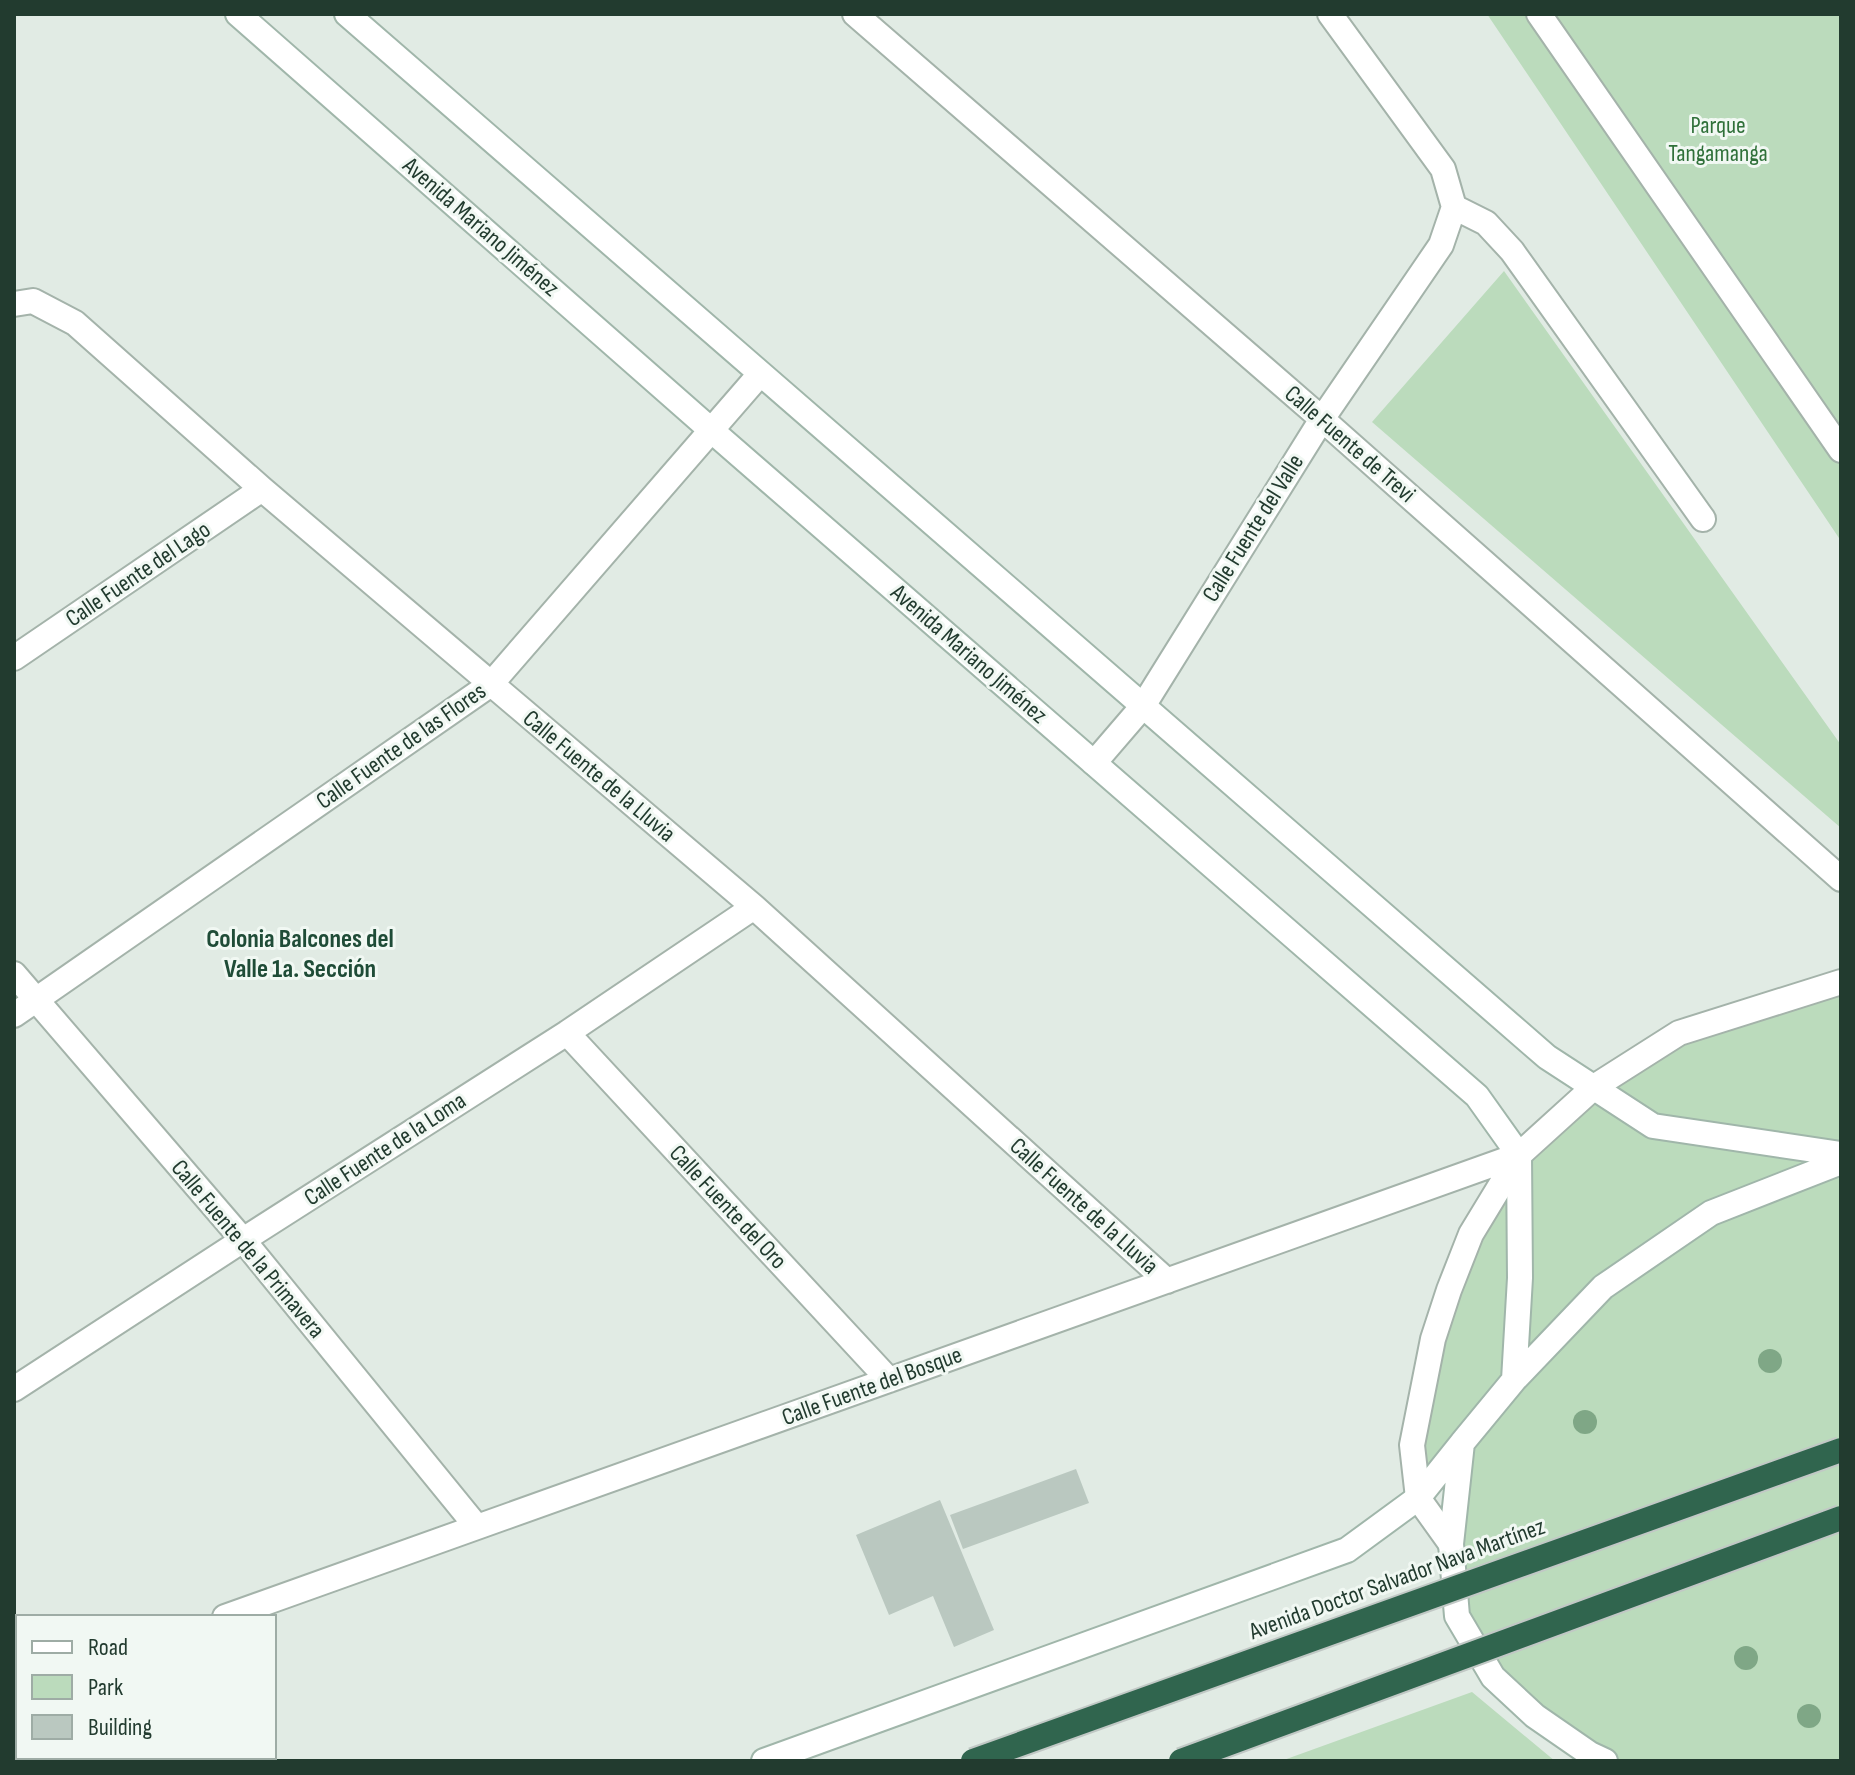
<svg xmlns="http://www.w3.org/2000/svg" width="1855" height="1775" font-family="'Sofia Sans Condensed',sans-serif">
  <rect width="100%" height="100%" fill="#e1ebe4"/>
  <path fill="#bbdbbc" d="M 1487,14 L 1841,14 L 1841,541 Z
    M 1504,271 L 1841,745 L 1841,828 L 1372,422 Z
    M 1841,982 L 1841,1160 L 1711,1213 L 1603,1287 L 1418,1498 L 1433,1339 L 1519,1155 L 1679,1033 Z
    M 1841,1165 L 1841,1761 L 1606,1761 L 1535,1716 L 1459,1616 L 1465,1444 L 1603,1290 L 1713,1215 Z
    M 1472,1692 L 1555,1761 L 1281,1761 Z"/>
  <path fill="#bac8c0" d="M 1076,1469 L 1089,1503 L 963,1549 L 950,1515 Z
    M 940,1500 L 994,1630 L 954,1647 L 933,1596 L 889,1615 L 856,1535 Z"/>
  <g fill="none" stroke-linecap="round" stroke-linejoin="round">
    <defs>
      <path id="street" d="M 855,14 L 1322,419 L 1841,879
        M 1539,14 L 1841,450
        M 1454,207 L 1486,223 L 1512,251 L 1703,519
        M 14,304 L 33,301 L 75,323 L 262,489 L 754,907 L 1167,1281
        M 14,658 L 262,489
        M 1094,763 L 1143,706 L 1322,419 L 1441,245 L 1454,207 L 1443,169 L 1330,14
        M 14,974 L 243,1240 L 477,1527
        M 14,1015 L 491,684 L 760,374
        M 567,1033 L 889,1380
        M 14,1389 L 243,1240 L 567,1033 L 754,907
        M 1451,1544 L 1418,1498 L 1412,1445 L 1433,1339 L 1449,1290 L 1471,1234 L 1519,1155 L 1594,1087 L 1679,1033 L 1841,982
        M 225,1617 L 1519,1155
        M 14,1692 L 18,1691"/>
      <path id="secondary" d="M 238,14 L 711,430 L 1477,1096 L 1519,1155 L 1520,1278 L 1514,1380
        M 347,14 L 1547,1057 L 1653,1126 L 1841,1154
        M 764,1761 L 1347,1550 L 1418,1498 L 1462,1443
        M 1605,1761 L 1590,1754 L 1535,1716 L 1493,1677 L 1457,1616 L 1451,1544 L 1462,1443 L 1514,1380 L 1603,1287 L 1711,1213 L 1841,1162"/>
    </defs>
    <use href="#street" stroke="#a4b3aa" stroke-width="28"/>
    <use href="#secondary" stroke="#a0b6aa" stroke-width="28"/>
    <use href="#street" stroke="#fff" stroke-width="24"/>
    <use href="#secondary" stroke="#fff" stroke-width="24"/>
    <defs>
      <path id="highway-bridge" d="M 973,1761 L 1841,1450
        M 1181,1761 L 1841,1518"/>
    </defs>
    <use href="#highway-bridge" stroke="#c1c8c5" stroke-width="28" stroke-linecap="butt"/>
    <use href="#highway-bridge" stroke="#30654e" stroke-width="24"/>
  </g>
  <g fill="#7fa786">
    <circle cx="1770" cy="1361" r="12"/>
    <circle cx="1585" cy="1422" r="12"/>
    <circle cx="1746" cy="1658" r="12"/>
    <circle cx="1809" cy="1716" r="12"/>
  </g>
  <g text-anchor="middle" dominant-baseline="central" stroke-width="6" stroke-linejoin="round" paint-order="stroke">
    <g font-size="24" fill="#2f7039" stroke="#f1f8f3">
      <text x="1718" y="125">Parque<tspan x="1718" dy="28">Tangamanga</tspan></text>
    </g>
    <g font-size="24" fill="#223b2f" stroke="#f1f8f3">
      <text transform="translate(481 227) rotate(41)">Avenida Mariano Jiménez</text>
      <text transform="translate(1350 444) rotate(41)">Calle Fuente de Trevi</text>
      <text transform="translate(1253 528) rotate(-58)">Calle Fuente del Valle</text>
      <text transform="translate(138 574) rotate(-34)">Calle Fuente del Lago</text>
      <text transform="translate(969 654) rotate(41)">Avenida Mariano Jiménez</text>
      <text transform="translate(401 746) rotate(-35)">Calle Fuente de las Flores</text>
      <text transform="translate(599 776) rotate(40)">Calle Fuente de la Lluvia</text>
      <text transform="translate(385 1149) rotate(-33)">Calle Fuente de la Loma</text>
      <text transform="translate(1084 1206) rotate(42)">Calle Fuente de la Lluvia</text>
      <text transform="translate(728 1207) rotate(47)">Calle Fuente del Oro</text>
      <text transform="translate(248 1249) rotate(50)">Calle Fuente de la Primavera</text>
      <text transform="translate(872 1386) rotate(-20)">Calle Fuente del Bosque</text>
      <text transform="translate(1397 1579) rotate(-20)">Avenida Doctor Salvador Nava Martínez</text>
    </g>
    <g font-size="26" font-weight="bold" fill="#1f4c37" stroke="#f1f8f3">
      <text x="300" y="939">Colonia Balcones del<tspan x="300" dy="30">Valle 1a. Sección</tspan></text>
    </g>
  </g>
  <rect width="1855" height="1775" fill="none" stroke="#223b2f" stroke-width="32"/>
  <rect x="16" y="1615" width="260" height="144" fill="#f1f8f3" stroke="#9eaca5" stroke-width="2"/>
  <rect x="32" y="1641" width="40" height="12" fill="#ffffff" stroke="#9eaca5" stroke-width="2"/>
  <text x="88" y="1655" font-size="24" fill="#223b2f">Road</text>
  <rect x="32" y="1675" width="40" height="24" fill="#bbdbbc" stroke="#9eaca5" stroke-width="2"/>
  <text x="88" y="1695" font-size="24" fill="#223b2f">Park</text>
  <rect x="32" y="1715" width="40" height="24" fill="#bac8c0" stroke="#9eaca5" stroke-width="2"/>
  <text x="88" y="1735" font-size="24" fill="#223b2f">Building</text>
</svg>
